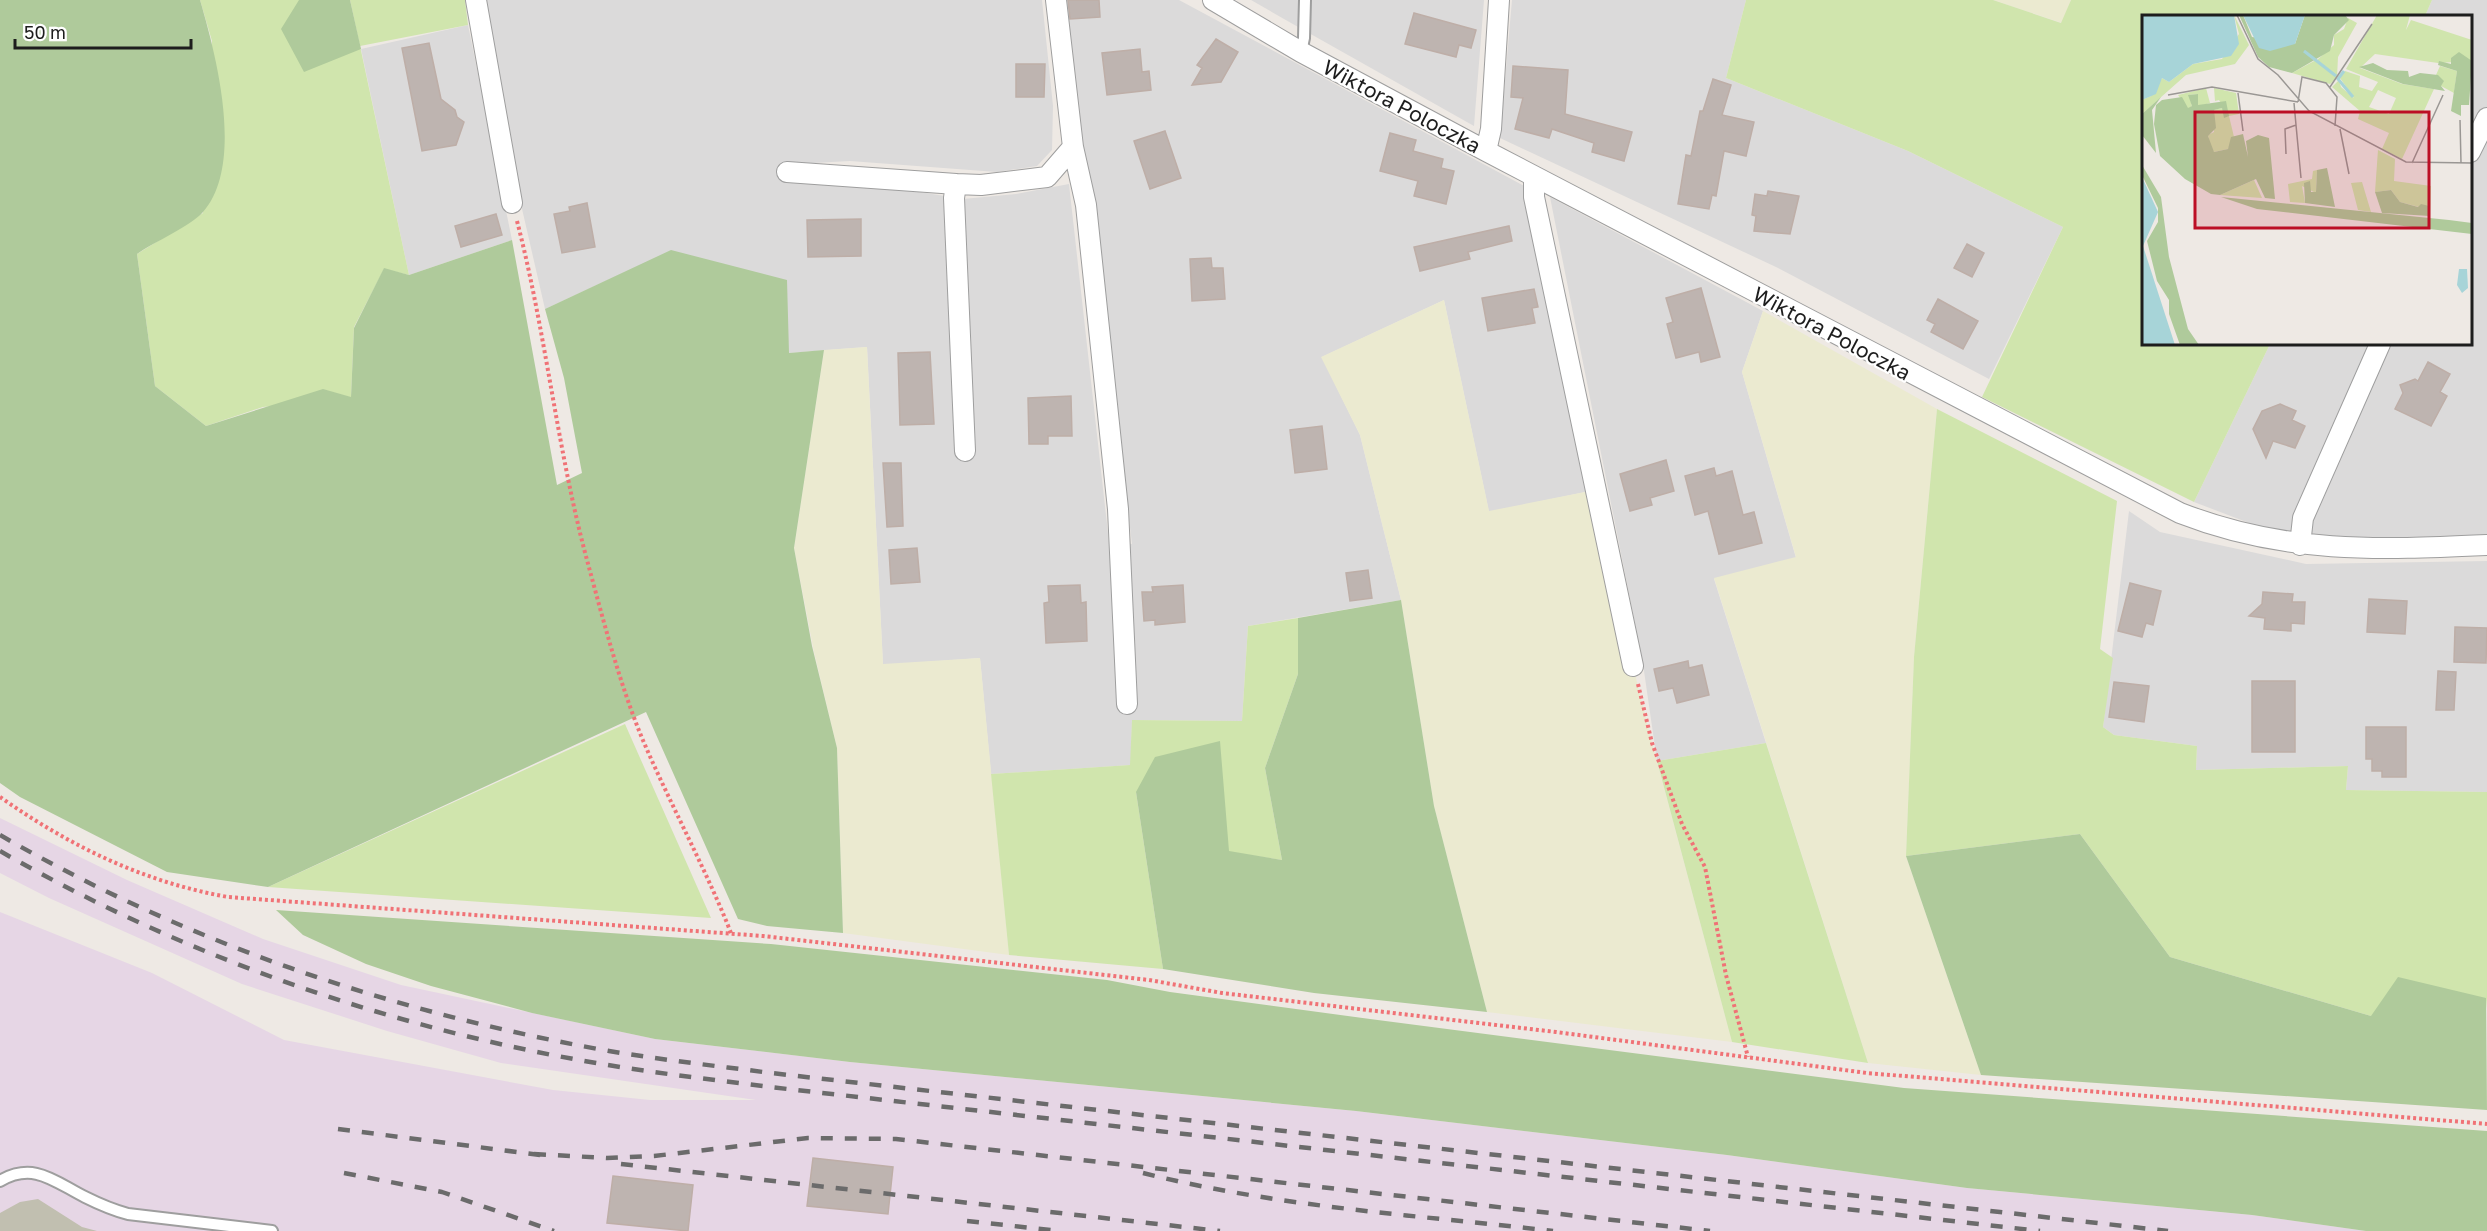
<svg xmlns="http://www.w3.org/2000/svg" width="2487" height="1231" font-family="'Golos Text',sans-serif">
  <rect width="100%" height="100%" fill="#eee9e4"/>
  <path fill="#dbdada" d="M 484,0 L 1042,0 L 1053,106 L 1052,150 L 1037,166 L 997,172 L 850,161 L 778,165 L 784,182 L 889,187 L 963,199 L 1016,194 L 1069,184 L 1109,542 L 1132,544 L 1083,142 L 1062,0 L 1179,0 L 1528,188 L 1590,491 L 1489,512 L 1444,300 L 1322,357 L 1360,435 L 1401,600 L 1248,626 L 1242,721 L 1132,720 L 1131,765 L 991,774 L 980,658 L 883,665 L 867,347 L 789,353 L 671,251 L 545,309 L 517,187 Z
    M 1251,0 L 1484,0 L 1474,126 L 1284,19 Z
    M 1512,0 L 1746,0 L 1726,78 L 1908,151 L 2063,227 L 1989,379 L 1776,267 L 1500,138 Z
    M 2432,0 L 2487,0 L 2487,538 L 2413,544 L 2278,534 L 2194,502 L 2270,344 L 2470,344 L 2470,16 L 2425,16 Z
    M 468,25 L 512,240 L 409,275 L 361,49 Z
    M 1550,197 L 1763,311 L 1742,372 L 1796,558 L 1714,579 L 1766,743 L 1657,761 L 1643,664 Z
    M 2129,511 L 2160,532 L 2306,564 L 2487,561 L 2487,792 L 2346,790 L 2348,766 L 2196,770 L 2197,746 L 2114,735 L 2103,727 Z"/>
  <path fill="#e6d6e5" d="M 0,818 L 127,880 L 263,939 L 401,985 L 655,1039 L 850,1062 L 1356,1111 L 1727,1155 L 1967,1188 L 2252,1215 L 2366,1231 L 0,1231 L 0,912 L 152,973 L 284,1040 L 553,1090 L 650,1100 L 756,1100 L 501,1063 L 387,1031 L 242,984 L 49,898 L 0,873 Z"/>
  <path fill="#c1bfb0" d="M 38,1199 L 82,1227 L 97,1231 L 0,1231 L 0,1213 L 20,1202 Z"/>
  <path fill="#ebead0" d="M 1993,0 L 2071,0 L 2062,23 Z
    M 1444,300 L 1489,511 L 1590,491 L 1652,743 L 1732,1042 L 1487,1012 L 1434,806 L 1401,600 L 1360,435 L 1321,357 Z
    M 1763,311 L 1937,409 L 1914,657 L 1906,856 L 1981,1075 L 1868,1063 L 1714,578 L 1796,557 L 1742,372 Z
    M 867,347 L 883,664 L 980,658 L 1009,955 L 843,933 L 837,748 L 814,652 L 794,548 L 824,350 Z"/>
  <path fill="#d0e5ad" d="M 200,0 L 299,0 L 360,46 L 350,0 L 465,0 L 468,25 L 360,46 L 409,275 L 384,269 L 354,327 L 351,397 L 263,407 L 206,426 L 155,386 L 137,254 L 203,213 L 212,41 Z
    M 1746,0 L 1993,0 L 2061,23 L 2071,0 L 2432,0 L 2425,16 L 2144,16 L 2144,344 L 2270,344 L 2194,502 L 1982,397 L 2063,227 L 1908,151 L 1726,78 Z
    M 1937,409 L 2117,501 L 2100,649 L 2113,658 L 2103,727 L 2114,735 L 2197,746 L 2196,770 L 2348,766 L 2346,790 L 2487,792 L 2487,1009 L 2486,998 L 2371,1016 L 2170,957 L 2080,834 L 1906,856 L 1914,657 Z
    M 1298,618 L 1298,674 L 1265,768 L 1282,860 L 1229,852 L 1136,792 L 1163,969 L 1009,955 L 991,774 L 1130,765 L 1132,720 L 1242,721 L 1248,626 Z
    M 625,724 L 711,918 L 268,887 Z
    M 1766,743 L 1868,1063 L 1732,1042 L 1657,761 Z"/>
  <path fill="#afca9b" d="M 0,0 L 200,0 C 216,55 245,164 203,212 C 191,226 154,242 137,254 L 155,386 L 206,426 L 323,389 L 351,397 L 354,328 L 384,268 L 409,275 L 512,240 L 557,485 L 582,473 L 564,378 L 545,309 L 671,250 L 787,280 L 789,353 L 824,350 L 794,548 L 812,646 L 837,748 L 843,933 L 767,926 L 738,919 L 646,712 L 268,887 L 167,872 L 20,797 L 0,783 Z
    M 299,0 L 350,0 L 361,49 L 304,72 L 281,29 Z
    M 1401,600 L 1434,806 L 1487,1012 L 1314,993 L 1163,969 L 1136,792 L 1155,757 L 1220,741 L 1229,851 L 1282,860 L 1265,768 L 1298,674 L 1298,618 Z
    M 2080,834 L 2170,957 L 2371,1016 L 2398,977 L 2486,998 L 2487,1110 L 1981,1075 L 1906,856 Z
    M 276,910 L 771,944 L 1107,980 L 1170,992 L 1370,1019 L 1904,1088 L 2487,1131 L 2487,1231 L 2366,1231 L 2252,1215 L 1967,1188 L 1727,1155 L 1356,1111 L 850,1062 L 655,1039 L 532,1013 L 431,986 L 366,964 L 303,935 Z"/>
  <path fill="#beb4b0" stroke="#beaea7" stroke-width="1.5" d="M 1068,0 L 1099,0 L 1100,17 L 1070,19 Z
    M 1414,13 L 1476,30 L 1471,48 L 1459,45 L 1456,57 L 1405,44 Z
    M 1216,39 L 1238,52 L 1221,82 L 1192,85 L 1202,68 L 1197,65 Z
    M 429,43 L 441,99 L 455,110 L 457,117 L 464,122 L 456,145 L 422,151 L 402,48 Z
    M 1140,49 L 1142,72 L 1149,71 L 1151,90 L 1107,95 L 1102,53 Z
    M 1016,64 L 1045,64 L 1044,97 L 1016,97 Z
    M 1513,66 L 1568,70 L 1565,114 L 1632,132 L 1624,161 L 1592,152 L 1594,143 L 1552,129 L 1549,138 L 1515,129 L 1523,98 L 1511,97 Z
    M 1713,79 L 1731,85 L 1722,115 L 1754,122 L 1746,156 L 1724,151 L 1716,196 L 1712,195 L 1709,209 L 1678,204 L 1686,155 L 1691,156 L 1700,111 L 1703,111 Z
    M 1165,131 L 1181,178 L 1150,189 L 1134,141 Z
    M 1390,133 L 1416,140 L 1413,151 L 1443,159 L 1441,168 L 1454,171 L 1446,204 L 1414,196 L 1418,181 L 1380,171 Z
    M 1768,191 L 1799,196 L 1790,234 L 1754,231 L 1756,216 L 1752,215 L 1755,194 L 1767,196 Z
    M 587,203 L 595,247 L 562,253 L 554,214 L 570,211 L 569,207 Z
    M 496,214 L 502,235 L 461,247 L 455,226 Z
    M 861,219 L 861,256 L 808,257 L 807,220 Z
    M 1509,226 L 1512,241 L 1468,252 L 1470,259 L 1420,271 L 1414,247 Z
    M 1967,244 L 1984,253 L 1972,277 L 1954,268 Z
    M 1211,258 L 1212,268 L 1223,268 L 1225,299 L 1192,301 L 1190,259 Z
    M 1701,288 L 1720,357 L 1701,362 L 1699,352 L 1676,358 L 1667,324 L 1673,322 L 1666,298 Z
    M 1534,289 L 1538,307 L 1532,308 L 1535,323 L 1488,331 L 1482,298 Z
    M 1938,299 L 1978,321 L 1963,349 L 1931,332 L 1935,324 L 1927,320 Z
    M 930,352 L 934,424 L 900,425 L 898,353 Z
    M 2428,362 L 2450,374 L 2440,392 L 2447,396 L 2431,426 L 2395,409 L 2403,393 L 2400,385 L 2415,379 L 2418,381 Z
    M 1071,396 L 1072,436 L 1048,436 L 1048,444 L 1029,444 L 1028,398 Z
    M 2280,404 L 2296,411 L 2292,420 L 2305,426 L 2295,448 L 2273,441 L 2266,458 L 2253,429 L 2262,411 Z
    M 1322,426 L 1327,469 L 1295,473 L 1290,430 Z
    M 1666,460 L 1674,491 L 1650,498 L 1652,505 L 1630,511 L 1620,474 Z
    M 883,463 L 901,463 L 903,526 L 887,527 Z
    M 1714,468 L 1716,476 L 1732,471 L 1743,515 L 1754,512 L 1762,543 L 1719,554 L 1708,511 L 1695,515 L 1685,476 Z
    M 917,548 L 920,582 L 891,584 L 889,550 Z
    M 1368,570 L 1372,598 L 1350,601 L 1346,573 Z
    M 2130,583 L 2161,591 L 2153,625 L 2146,623 L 2142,637 L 2118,631 Z
    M 1080,585 L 1081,603 L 1086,602 L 1087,641 L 1046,643 L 1044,603 L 1049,602 L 1048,586 Z
    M 1183,585 L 1185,622 L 1155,625 L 1155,620 L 1144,621 L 1142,592 L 1153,592 L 1152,587 Z
    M 2263,592 L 2293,594 L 2292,602 L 2305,602 L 2304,624 L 2291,623 L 2291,631 L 2264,629 L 2265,618 L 2249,616 L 2262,604 Z
    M 2369,599 L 2407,601 L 2405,634 L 2367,632 Z
    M 2455,627 L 2487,628 L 2486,663 L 2454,662 Z
    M 1688,661 L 1689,668 L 1702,665 L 1709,695 L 1677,703 L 1673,688 L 1659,691 L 1654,669 Z
    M 2438,671 L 2456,672 L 2454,710 L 2436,710 Z
    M 2252,681 L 2295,681 L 2295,752 L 2252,752 Z
    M 2114,682 L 2149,686 L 2144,722 L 2109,717 Z
    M 2366,727 L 2406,727 L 2406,777 L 2382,777 L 2382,771 L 2372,771 L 2372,759 L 2366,759 Z
    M 813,1158 L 893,1167 L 888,1214 L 807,1206 Z
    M 613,1176 L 693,1185 L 688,1231 L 607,1223 Z"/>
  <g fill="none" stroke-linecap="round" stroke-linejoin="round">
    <defs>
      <path id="service" d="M 1301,52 L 1304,38 L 1305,0
        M 0,1181 C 34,1161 55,1182 85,1197 C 99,1204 113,1210 128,1214 L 272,1231"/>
      <path id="minor" d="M 476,0 L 512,203
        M 1056,0 L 1073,147
        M 1213,0 L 1301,52 L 1486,151 L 2180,513 C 2285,554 2377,550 2487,545
        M 1486,151 L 1491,129 L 1499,0
        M 2470,152 L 2487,118
        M 787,172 L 956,184
        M 1534,177 L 1534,197 L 1633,666
        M 965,451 L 954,198 L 956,184 L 981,185 L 1047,177 L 1073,147 L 1086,205 L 1118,509 L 1127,704
        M 2300,545 L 2303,518 L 2380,344"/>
    </defs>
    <use href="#service" stroke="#9e9e9e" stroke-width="14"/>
    <use href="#minor" stroke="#9e9e9e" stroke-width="22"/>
    <path stroke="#f07276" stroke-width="4" stroke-dasharray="3 3" stroke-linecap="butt" d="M 517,221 C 546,333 557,449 587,560 C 603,619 619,682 642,738 C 670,804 705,867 731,933
      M 1638,684 L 1652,743 L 1682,824 L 1705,867 L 1726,975 L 1748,1057
      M 0,797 C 70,846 143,882 228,897 L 763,936 L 1149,980 L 1222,993 L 1556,1032 L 1867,1073 L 2487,1124"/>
    <use href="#service" stroke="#fff" stroke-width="10"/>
    <use href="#minor" stroke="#fff" stroke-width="20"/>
    <path stroke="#6b6b6b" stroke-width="4.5" stroke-dasharray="12 12" stroke-linecap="butt" d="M 0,835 C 189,944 395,1013 609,1051 C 663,1060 717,1066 771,1073 L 2168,1231
      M 0,851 C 187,958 395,1030 608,1065 C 662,1074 716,1080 770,1087 L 2040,1231
      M 338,1129 L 540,1155
      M 534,1154 L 607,1158 L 654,1156 L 808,1138 L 896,1139 L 1710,1231
      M 621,1164 L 1220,1231
      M 344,1173 L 442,1192 L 554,1231
      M 1143,1173 C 1277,1207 1416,1215 1553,1231
      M 967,1221 L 1060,1231"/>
  </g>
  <g text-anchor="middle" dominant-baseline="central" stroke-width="4.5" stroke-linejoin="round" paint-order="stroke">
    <g font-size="21" fill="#1d1d1d" stroke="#fff">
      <text transform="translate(1402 106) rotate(28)">Wiktora Poloczka</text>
      <text transform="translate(1832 333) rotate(28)">Wiktora Poloczka</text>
    </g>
  </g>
  <g transform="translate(2142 15)">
    <rect width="330" height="330" fill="#eee9e4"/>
    <path d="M 92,0 L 107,30 L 93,49 L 44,60 L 0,99 L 0,85 L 9,81 L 20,63 L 27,67 L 51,49 L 80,44 L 97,19 ZM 235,0 L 268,0 L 264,15 L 269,5 L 330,25 L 329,46 L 296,48 L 233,39 L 218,53 L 260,69 L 292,74 L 260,144 L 240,134 L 247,118 L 216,104 L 218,96 L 190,72 L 197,65 L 199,72 L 212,83 L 198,63 L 203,56 L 218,61 L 217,72 L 230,76 L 236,67 L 204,54 ZM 236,75 L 254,83 L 247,99 L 227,92 ZM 206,3 L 215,8 L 196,42 L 195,63 L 188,69 L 150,58 L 174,45 L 181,51 L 175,45 L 192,30 L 192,20 L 202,14 ZM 298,51 L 315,56 L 312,78 L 299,71 L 294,60 ZM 64,73 L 68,88 L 61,90 L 56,90 L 56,79 L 47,80 L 50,91 L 46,94 L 36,80 ZM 72,73 L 94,78 L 97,99 L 87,101 L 92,122 L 86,134 L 72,137 L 68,133 L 66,120 L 72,117 L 71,95 L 80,93 L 87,101 L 77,85 L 73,86 ZM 236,135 L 253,144 L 252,166 L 289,171 L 288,201 L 287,191 L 277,192 L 258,187 L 249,175 L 233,177 ZM 175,155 L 174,178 L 160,171 L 163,188 L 148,187 L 146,169 L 170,164 L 171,156 ZM 112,165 L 120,183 L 78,180 ZM 220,167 L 229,197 L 216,195 L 209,168 Z" fill="#d0e5ad" fill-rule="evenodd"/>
    <path d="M 97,0 L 101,0 L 110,22 L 153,29 L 163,0 L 203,0 L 207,5 L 192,20 L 188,36 L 150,58 L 127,52 L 116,42 ZM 317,37 L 330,46 L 327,90 L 319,90 L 319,101 L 309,96 L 315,56 L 296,50 L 297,46 L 309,49 L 309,43 ZM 231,48 L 245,55 L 266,56 L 267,62 L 278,58 L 296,60 L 302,66 L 299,71 L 303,76 L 261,69 L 217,52 ZM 56,79 L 56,90 L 84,86 L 87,101 L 82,103 L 80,93 L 72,95 L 74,113 L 66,121 L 72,137 L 86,134 L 89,122 L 101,119 L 106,142 L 104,126 L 116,120 L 127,123 L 133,184 L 123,183 L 114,164 L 78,180 L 69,179 L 43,164 L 18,141 L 12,109 L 14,90 L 20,85 L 40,82 L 46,93 L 50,91 L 46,80 ZM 19,82 L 10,95 L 14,138 L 0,120 L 0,99 ZM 0,150 L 19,182 L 27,242 L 46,314 L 57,330 L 38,330 L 27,299 L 27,285 L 15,266 L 5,226 L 16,207 L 16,193 L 0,160 ZM 185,153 L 193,192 L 163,188 L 162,168 L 168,166 L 169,177 L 174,177 L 175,155 ZM 249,175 L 258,187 L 276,192 L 279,189 L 287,191 L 288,201 L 240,198 L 233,177 ZM 79,182 L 307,205 L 330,208 L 330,219 L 115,194 Z" fill="#afca9b"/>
    <path d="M 0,0 L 92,0 L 97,29 L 89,41 L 51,49 L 27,67 L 20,63 L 14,79 L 0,85 ZM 101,0 L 163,0 L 153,29 L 128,36 L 117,33 ZM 0,162 L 16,197 L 1,231 L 33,330 L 0,330 ZM 317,254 L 325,254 L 326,273 L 320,278 L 315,270 Z" fill="#a7d4d8"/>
    <path fill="none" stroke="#a7d4d8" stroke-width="3" d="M 162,36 L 194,61M 202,56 L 196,64 L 211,82"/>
    <path fill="none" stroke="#9a9794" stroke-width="1.5" d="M 95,0 L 116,44 L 136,60 L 167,96 L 264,147 L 330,148M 188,72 L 230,9M 96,78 L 101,116M 26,80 L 70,72 L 156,87M 156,87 L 160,62 L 184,68 L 195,82 L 193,111M 152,88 L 154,110M 318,105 L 319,148M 198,114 L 207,159M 144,139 L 143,114 L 154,110 L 159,163M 270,148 L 301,80"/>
    <path fill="#bc0e25" fill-opacity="0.15" stroke="#bc0e25" stroke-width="3" d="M 53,97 L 287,97 L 287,213 L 53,213 Z"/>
    <rect width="330" height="330" fill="none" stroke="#1d1d1d" stroke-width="3"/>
  </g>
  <path d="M15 39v9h176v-9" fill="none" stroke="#1d1d1d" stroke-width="3"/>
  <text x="24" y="39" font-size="18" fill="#1d1d1d" stroke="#ffffff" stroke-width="4.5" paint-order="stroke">50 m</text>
</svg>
